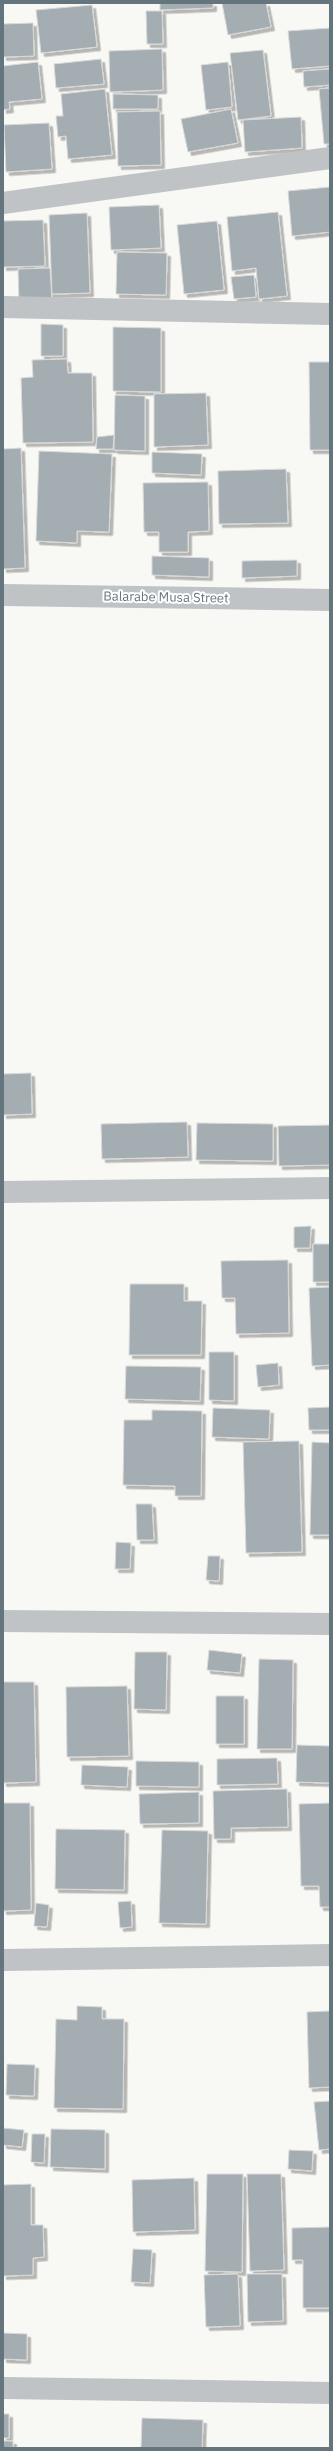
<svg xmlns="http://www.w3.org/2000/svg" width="333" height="2451" font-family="'IBM Plex Sans',sans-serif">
  <defs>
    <filter id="shadow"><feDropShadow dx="3.5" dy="3.5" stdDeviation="0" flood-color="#0004"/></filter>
  </defs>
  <rect width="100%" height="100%" fill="#f8f8f5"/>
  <path fill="#a4adb2" stroke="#d9d9d8" filter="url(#shadow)" d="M 160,3 L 213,3 L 213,8 L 160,10 Z
    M 222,3 L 266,3 L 271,27 L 228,35 Z
    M 92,5 L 97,47 L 41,53 L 36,10 Z
    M 146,11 L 162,11 L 163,44 L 147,44 Z
    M 33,23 L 34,56 L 3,57 L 3,24 Z
    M 330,28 L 330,66 L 292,69 L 288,31 Z
    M 162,49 L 163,90 L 110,92 L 109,51 Z
    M 263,50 L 271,116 L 238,120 L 230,53 Z
    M 101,59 L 104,84 L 56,88 L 54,64 Z
    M 38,62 L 42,99 L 9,102 L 10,109 L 3,110 L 3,66 Z
    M 228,62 L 232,107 L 206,110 L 201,65 Z
    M 330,69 L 330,85 L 304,87 L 303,71 Z
    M 330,88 L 330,144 L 324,144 L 319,89 Z
    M 105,89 L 112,155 L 68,159 L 66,136 L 58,137 L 56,116 L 63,116 L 61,94 Z
    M 113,94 L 158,95 L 158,109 L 113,109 Z
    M 231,109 L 238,143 L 188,152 L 181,119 Z
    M 160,111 L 161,165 L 118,166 L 117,112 Z
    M 301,117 L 302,148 L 245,152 L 243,120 Z
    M 49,123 L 52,169 L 6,172 L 4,125 Z
    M 330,187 L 330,232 L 292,236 L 288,191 Z
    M 159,205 L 161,248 L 111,250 L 109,207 Z
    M 278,212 L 287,296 L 259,299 L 256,268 L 232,271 L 227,217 Z
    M 87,213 L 90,293 L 52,294 L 49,215 Z
    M 43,220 L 45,266 L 3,267 L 3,221 Z
    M 217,221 L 224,290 L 184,294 L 177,225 Z
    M 117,252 L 167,253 L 166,295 L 116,294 Z
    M 50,268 L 52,301 L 19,302 L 18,269 Z
    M 254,275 L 256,297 L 234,299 L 231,277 Z
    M 41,324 L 63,325 L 63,356 L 41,356 Z
    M 113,327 L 161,328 L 161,392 L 113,391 Z
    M 67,359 L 68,373 L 92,373 L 93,442 L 23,443 L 21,378 L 33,377 L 32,360 Z
    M 309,362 L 330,362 L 330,450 L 310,450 Z
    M 206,393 L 208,445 L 154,447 L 154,394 Z
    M 115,395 L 145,396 L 145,451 L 114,450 Z
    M 114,435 L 113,449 L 96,449 L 97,437 Z
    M 21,448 L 25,568 L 3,569 L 3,449 Z
    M 39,451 L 112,454 L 109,532 L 77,531 L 77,543 L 36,541 Z
    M 152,452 L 202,454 L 201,475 L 152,473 Z
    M 286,469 L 288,523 L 219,524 L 218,471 Z
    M 208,482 L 209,531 L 188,532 L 188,552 L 159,552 L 159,532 L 144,532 L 143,483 Z
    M 152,556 L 209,558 L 209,577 L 152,575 Z
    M 297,560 L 297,576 L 242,578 L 242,561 Z
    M 31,1073 L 32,1114 L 3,1115 L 3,1074 Z
    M 187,1122 L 188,1157 L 102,1159 L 101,1124 Z
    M 197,1123 L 273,1124 L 273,1161 L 196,1160 Z
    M 330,1125 L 330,1165 L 279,1166 L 278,1126 Z
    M 311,1226 L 310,1248 L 294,1248 L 294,1227 Z
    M 313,1244 L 330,1244 L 330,1282 L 313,1282 Z
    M 288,1260 L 289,1333 L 236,1334 L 235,1298 L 222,1298 L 221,1261 Z
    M 130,1284 L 184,1284 L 184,1301 L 202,1301 L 201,1355 L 129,1355 Z
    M 330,1287 L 330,1365 L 312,1366 L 309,1288 Z
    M 209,1352 L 234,1352 L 234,1401 L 209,1400 Z
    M 278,1363 L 279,1385 L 258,1387 L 256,1365 Z
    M 126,1366 L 201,1367 L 200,1401 L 125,1399 Z
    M 330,1407 L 330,1430 L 309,1430 L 308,1408 Z
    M 213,1408 L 270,1410 L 269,1439 L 212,1437 Z
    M 152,1410 L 202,1411 L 201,1496 L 175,1496 L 175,1486 L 123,1485 L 124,1420 L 152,1420 Z
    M 299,1441 L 302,1552 L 246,1553 L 243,1442 Z
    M 312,1442 L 330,1443 L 330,1535 L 310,1535 Z
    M 136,1504 L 152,1504 L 154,1540 L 137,1540 Z
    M 116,1542 L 131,1543 L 130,1569 L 115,1569 Z
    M 208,1556 L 220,1556 L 219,1581 L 206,1580 Z
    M 209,1650 L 242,1654 L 240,1673 L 207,1670 Z
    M 135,1652 L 167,1652 L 166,1710 L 134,1709 Z
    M 259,1659 L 293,1660 L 292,1749 L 257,1749 Z
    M 3,1682 L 34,1682 L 36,1782 L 3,1783 Z
    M 127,1686 L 129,1756 L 67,1757 L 66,1687 Z
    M 216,1696 L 244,1696 L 244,1744 L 216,1744 Z
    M 297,1745 L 330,1746 L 330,1783 L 296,1782 Z
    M 277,1758 L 278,1784 L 217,1785 L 217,1759 Z
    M 136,1761 L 199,1762 L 199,1787 L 136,1786 Z
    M 82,1765 L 128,1767 L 127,1787 L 81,1785 Z
    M 287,1789 L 288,1827 L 231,1828 L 231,1839 L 214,1839 L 213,1791 Z
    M 199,1792 L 199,1823 L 140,1824 L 139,1794 Z
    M 3,1803 L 30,1803 L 31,1910 L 3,1911 Z
    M 330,1803 L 330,1907 L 320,1907 L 319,1886 L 301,1886 L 299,1804 Z
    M 56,1829 L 125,1830 L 124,1890 L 55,1889 Z
    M 162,1830 L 208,1831 L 206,1924 L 159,1923 Z
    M 131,1901 L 132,1927 L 120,1928 L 118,1902 Z
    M 36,1903 L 49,1905 L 47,1927 L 34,1926 Z
    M 77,2006 L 102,2007 L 102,2019 L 124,2019 L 123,2109 L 54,2108 L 56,2019 L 77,2020 Z
    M 330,2011 L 330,2087 L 309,2088 L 307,2012 Z
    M 7,2064 L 35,2065 L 34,2096 L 6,2095 Z
    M 330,2101 L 330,2149 L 319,2150 L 314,2102 Z
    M 3,2128 L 24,2130 L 22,2147 L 3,2145 Z
    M 51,2129 L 105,2130 L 105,2169 L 50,2167 Z
    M 32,2134 L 45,2134 L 44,2163 L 31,2162 Z
    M 289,2150 L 313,2151 L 312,2171 L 288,2169 Z
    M 207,2174 L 243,2174 L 242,2272 L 205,2271 Z
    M 247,2174 L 281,2174 L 284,2270 L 250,2271 Z
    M 194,2178 L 195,2230 L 133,2232 L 132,2180 Z
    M 31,2184 L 31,2225 L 43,2225 L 44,2257 L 33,2258 L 33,2275 L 3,2276 L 3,2185 Z
    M 330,2227 L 330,2308 L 303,2308 L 303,2260 L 292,2260 L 292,2228 Z
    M 133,2249 L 152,2250 L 150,2283 L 131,2282 Z
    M 238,2274 L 240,2326 L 206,2327 L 204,2275 Z
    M 247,2274 L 282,2274 L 283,2321 L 248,2322 Z
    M 3,2333 L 27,2334 L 27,2360 L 3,2359 Z
    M 3,2414 L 9,2414 L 9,2438 L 3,2438 Z
    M 142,2418 L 203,2420 L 202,2448 L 141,2448 Z
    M 3,2441 L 13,2441 L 13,2448 L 3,2448 Z"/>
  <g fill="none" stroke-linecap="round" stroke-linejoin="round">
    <path stroke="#bfc3c6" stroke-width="22" d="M 3,203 L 330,158
      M 3,307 L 330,314
      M 3,595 L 330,600
      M 3,1192 L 330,1188
      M 3,1621 L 330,1624
      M 3,1960 L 330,1955
      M 3,2388 L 330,2393"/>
  </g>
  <g text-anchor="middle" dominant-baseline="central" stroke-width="4" stroke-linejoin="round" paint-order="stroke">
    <g font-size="13" fill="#65757e" stroke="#fff">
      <text transform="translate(166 597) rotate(1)">Balarabe Musa Street</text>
    </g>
  </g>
  <rect width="333" height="2451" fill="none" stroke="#65757e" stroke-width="8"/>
</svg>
